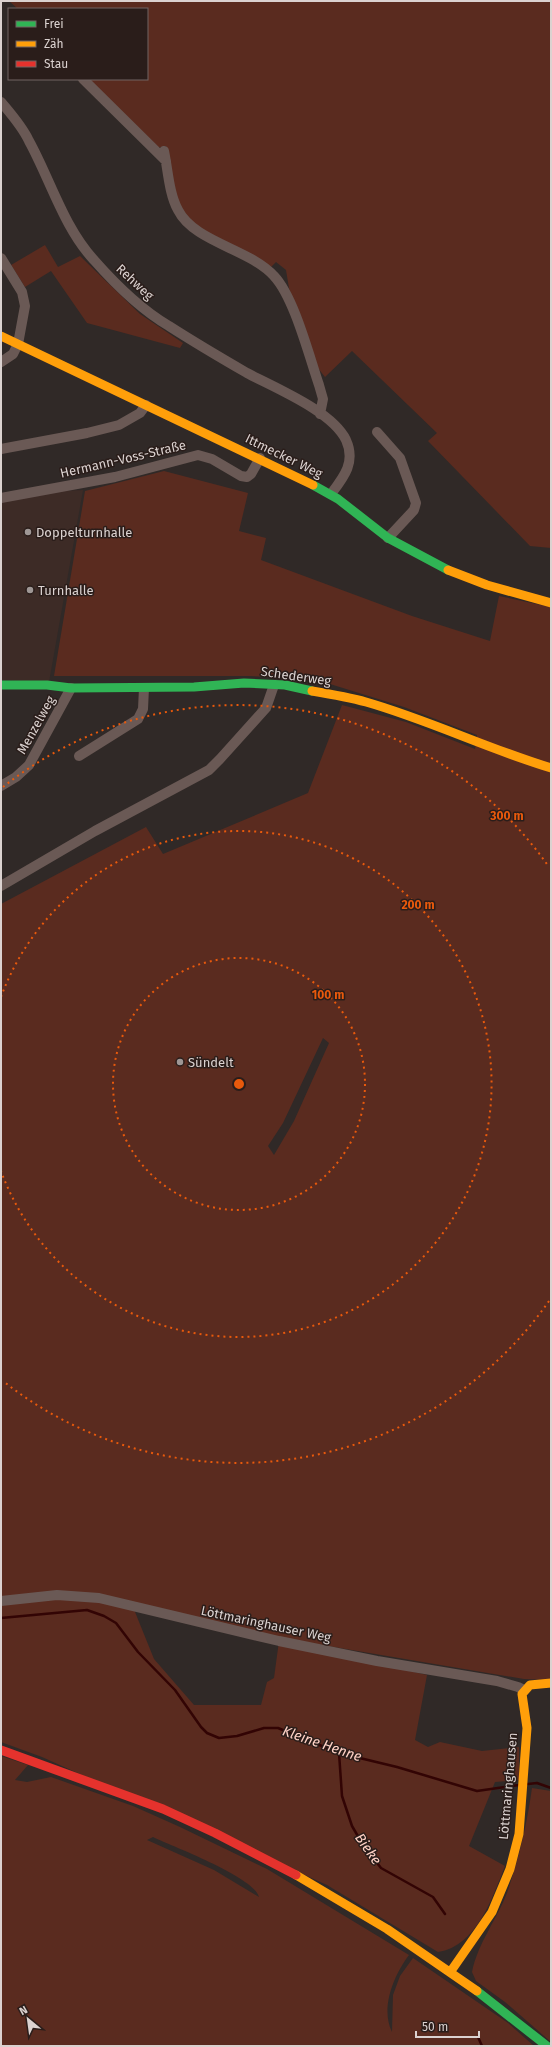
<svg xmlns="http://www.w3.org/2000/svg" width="552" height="2047" font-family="'Fira Sans',sans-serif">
  <rect width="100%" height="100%" fill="#302927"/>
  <path fill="#3d2b26" d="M 83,490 L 49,682 L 1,680 L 1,502 L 62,491 Z"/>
  <path fill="#5a2b1f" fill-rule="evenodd" d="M 9,1 L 551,1 L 551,548 L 530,546 L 428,441 L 437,433 L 352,351 L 325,377 L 310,358 L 289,288 L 286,270 L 276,262 L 271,267 C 244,252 199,235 182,209 C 176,200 169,159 166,146 L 156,148 L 89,79 L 147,79 L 147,9 L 18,9 Z
    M 45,245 L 58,267 L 80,256 L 140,314 L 183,343 L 180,348 L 87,323 L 51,271 L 25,287 L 11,265 Z
    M 164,471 L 248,493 L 239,531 L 266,538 L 261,560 L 412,616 L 490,641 L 499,596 L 551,607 L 551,1680 L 524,1679 L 228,1629 L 133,1607 L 154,1659 L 194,1705 L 261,1705 L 267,1682 L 274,1678 L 279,1641 L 427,1675 L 415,1740 L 428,1747 L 440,1742 L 482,1751 L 519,1747 L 519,1780 L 495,1782 L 469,1846 L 505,1866 C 492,1898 477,1946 438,1952 L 327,1885 L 42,1757 L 1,1742 L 1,904 L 146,827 L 163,854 L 308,793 L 342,705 L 406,722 L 475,749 L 477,735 L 404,707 L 330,684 L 298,678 L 247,676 L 54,676 L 85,491 ZM 323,1038 L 329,1043 L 294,1121 L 274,1155 L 268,1146 L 283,1123 Z
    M 1,1756 L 28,1765 L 15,1780 L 27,1782 L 51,1777 L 133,1806 L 180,1827 L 267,1869 L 409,1955 C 394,1975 380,2008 392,2032 L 393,1995 L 400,1976 L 413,1958 L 508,2023 L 534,2046 L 1,2046 ZM 153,1837 C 174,1847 254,1877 259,1897 L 214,1870 L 147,1840 Z
    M 532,1788 L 551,1791 L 551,2042 L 505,2002 L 476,1981 L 472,1972 C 478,1943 497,1919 507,1893 C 519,1858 527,1824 532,1788 Z"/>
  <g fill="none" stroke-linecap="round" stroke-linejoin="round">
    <path stroke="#320404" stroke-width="2.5" d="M 1,1618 L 87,1610 L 104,1616 L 116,1623 L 138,1652 L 175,1690 L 201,1727 L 207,1733 L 219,1738 L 237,1736 L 264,1728 L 278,1728 L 339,1753 L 397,1767 L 477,1791 L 519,1785
      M 339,1753 L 342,1796 L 352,1826 L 363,1845 L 381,1868 L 433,1897 L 445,1914
      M 528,1784 L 537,1783 L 551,1788
      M 478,2037 L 482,2046"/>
    <path stroke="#6a5955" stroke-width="10" d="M 83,79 L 166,161
      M 1,102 C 11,114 22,126 29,141 C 50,179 64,228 94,260 C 116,285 140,309 169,326 C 194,342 221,358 247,373 C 275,388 332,411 346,440 C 356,462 344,477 331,494
      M 164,151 C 168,170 169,194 178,210 C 194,242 250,249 274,276 C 294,297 309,356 319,385 L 323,399 L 320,414
      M 1,258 L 22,292 L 25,306 L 18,344 L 13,354 L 1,362
      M 377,432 L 400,458 L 416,503 L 414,510 L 388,538
      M 1,449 L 87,433 L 119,425 L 140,413 L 146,405
      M 1,498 L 115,477 L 198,455 L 212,459 L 241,476 L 247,477 L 251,474 L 260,458
      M 79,756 L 138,719 L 143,709 L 144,688
      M 1,786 L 16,777 L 29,765 L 71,688
      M 1,886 L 95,831 L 209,770 L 220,759 L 266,708 L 274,685
      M 1,1601 L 57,1595 L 99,1598 L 279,1641 L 377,1661 L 497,1681 L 518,1687 L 524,1690"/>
    <path stroke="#30b455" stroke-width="9" d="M 313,485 L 338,499 L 388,538 L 448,570
      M 1,685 L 47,685 L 71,688 L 194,687 L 244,683 L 285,685 L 312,691
      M 477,1991 L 547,2046"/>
    <path stroke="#ff9f0a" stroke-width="9" d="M 1,336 L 313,485
      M 448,570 L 487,585 L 551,603
      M 312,691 C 330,694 348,697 366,702 C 429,720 488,749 551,768
      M 296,1875 L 387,1929 L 477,1991
      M 451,1971 L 492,1912 L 510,1869 L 519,1834 L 527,1728 L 522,1694 L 530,1685 L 551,1683"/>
    <path stroke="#e5322d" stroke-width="9" d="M 1,1750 L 163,1809 L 215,1833 L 296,1875"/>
  </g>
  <g fill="none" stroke="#e8590c" stroke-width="2" stroke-dasharray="2 4">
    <circle cx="239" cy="1084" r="126"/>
    <path d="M1 997A253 253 0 1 1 1 1171"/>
    <path d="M549 1301A379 379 0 0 1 3 1381M3 787A379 379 0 0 1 549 867"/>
  </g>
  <g fill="#9f9795" stroke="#2a1d1a" stroke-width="1.5">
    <circle cx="28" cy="532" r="4"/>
    <circle cx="30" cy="590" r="4"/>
    <circle cx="180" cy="1062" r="4"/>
  </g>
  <g text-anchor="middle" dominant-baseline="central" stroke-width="3" stroke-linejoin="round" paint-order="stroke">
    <g font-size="13" fill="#dbd2d0" stroke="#2a1d1a">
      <text transform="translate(135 282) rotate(43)">Rehweg</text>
      <text transform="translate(284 456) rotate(26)">Ittmecker Weg</text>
      <text transform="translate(123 459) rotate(-13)">Hermann-Voss-Straße</text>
      <text transform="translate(296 676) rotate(8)">Schederweg</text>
      <text transform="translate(36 725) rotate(-61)">Menzelweg</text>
      <text transform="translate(266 1624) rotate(12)">Löttmaringhauser Weg</text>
      <text transform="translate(508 1786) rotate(-85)">Löttmaringhausen</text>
    </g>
    <g font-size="13" fill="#dbd2d0" stroke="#2a1d1a" text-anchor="start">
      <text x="36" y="532">Doppelturnhalle</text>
      <text x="38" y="590">Turnhalle</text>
      <text x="188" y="1062">Sündelt</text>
    </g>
    <g font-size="14" font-style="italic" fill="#ffd2c6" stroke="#2a1d1a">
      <text transform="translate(322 1744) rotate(19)">Kleine Henne</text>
      <text transform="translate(368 1849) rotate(55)">Bieke</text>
    </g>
  </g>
  <circle cx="239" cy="1084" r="6" fill="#e8590c" stroke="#2a1d1a" stroke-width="2"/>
  <g font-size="12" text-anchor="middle" font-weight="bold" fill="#e8590c" stroke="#2a1d1a" stroke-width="3" stroke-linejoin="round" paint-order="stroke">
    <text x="507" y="820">300 m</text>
    <text x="418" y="909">200 m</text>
    <text x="328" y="999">100 m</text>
  </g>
  <rect width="552" height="2047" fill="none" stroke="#dbd2d0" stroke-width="4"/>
  <rect x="8" y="8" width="140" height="72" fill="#2a1d1a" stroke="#716563"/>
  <rect x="16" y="21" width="20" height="6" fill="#30b455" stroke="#716563"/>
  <text x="44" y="28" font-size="12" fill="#dbd2d0">Frei</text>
  <rect x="16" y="41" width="20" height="6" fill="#ff9f0a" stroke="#716563"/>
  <text x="44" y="48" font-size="12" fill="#dbd2d0">Zäh</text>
  <rect x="16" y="61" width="20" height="6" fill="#e5322d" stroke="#716563"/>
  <text x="44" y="68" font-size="12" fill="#dbd2d0">Stau</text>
  <g transform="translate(28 2019) rotate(331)" stroke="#2a1d1a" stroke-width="3" paint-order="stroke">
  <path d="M0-3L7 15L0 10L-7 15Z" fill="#dbd2d0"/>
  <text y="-6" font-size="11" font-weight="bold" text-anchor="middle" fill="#dbd2d0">N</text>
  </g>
  <path d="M416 2031v6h63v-6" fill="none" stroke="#dbd2d0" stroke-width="2"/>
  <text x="422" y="2031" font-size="12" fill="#dbd2d0" stroke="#2a1d1a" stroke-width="3" paint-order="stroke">50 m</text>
</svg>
